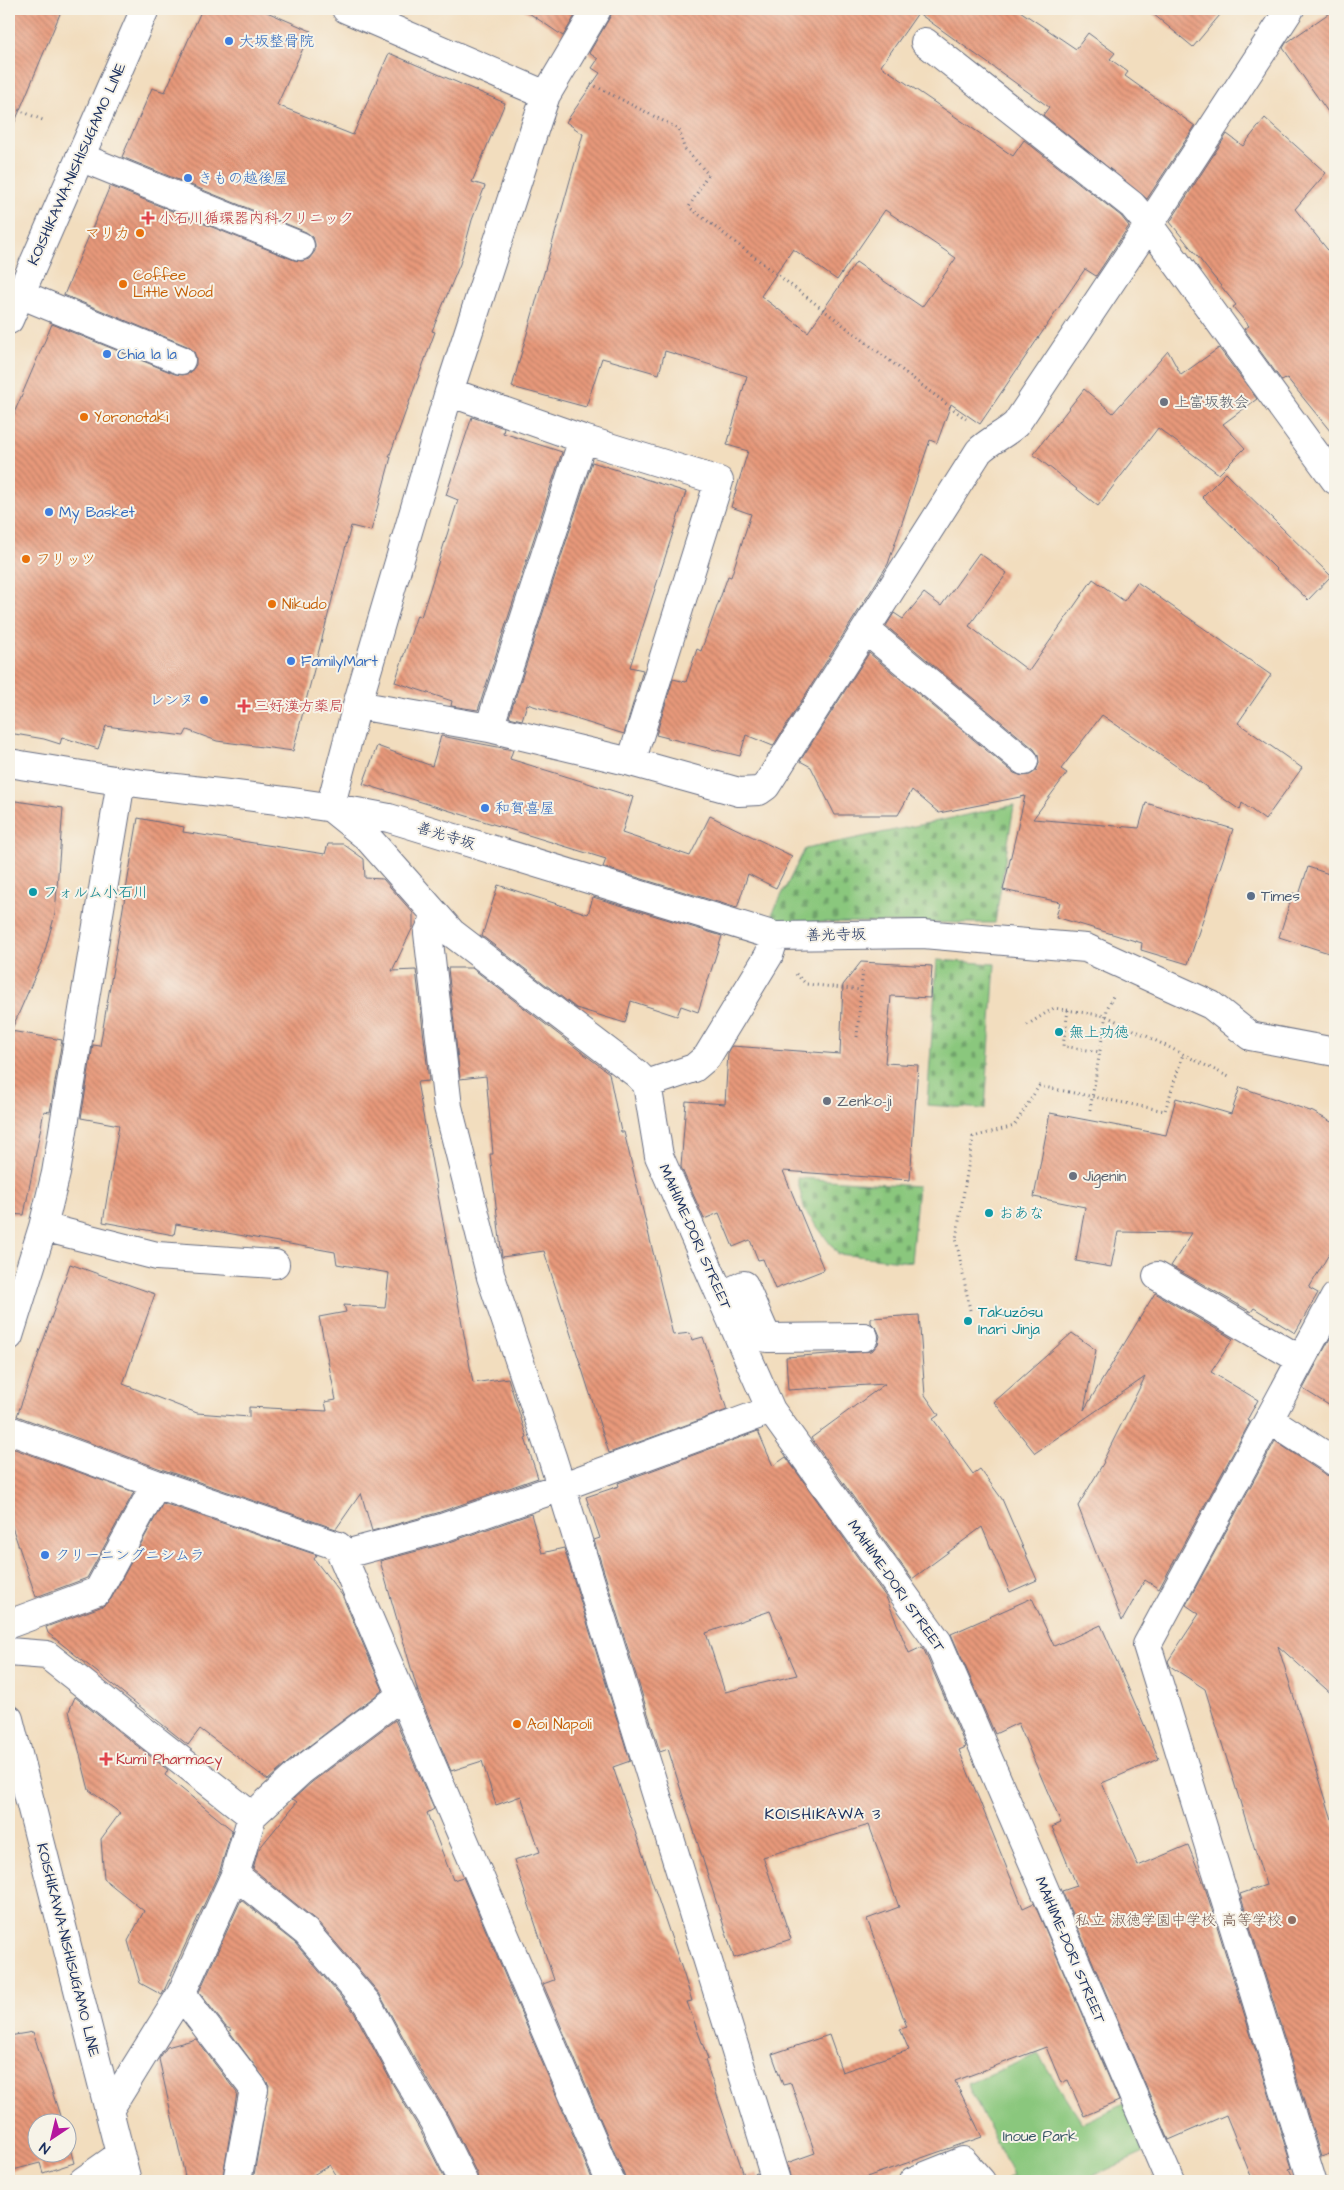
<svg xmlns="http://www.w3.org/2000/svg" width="1344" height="2190" font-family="'Architects Daughter','Klee One',sans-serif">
  <defs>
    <pattern id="cemetery-stones" width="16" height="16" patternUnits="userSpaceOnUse" patternTransform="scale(1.25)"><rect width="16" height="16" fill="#8ac77d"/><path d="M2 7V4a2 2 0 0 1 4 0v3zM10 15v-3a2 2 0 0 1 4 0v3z" fill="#70a26a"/></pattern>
    <pattern id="building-back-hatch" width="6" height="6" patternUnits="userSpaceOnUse" patternTransform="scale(1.25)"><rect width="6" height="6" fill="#e8997a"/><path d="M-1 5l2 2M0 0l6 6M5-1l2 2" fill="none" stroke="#bb7d67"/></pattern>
  </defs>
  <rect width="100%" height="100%" fill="#f7f3e8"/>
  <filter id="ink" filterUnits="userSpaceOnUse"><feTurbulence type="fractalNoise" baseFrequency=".02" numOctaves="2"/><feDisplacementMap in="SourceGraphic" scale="10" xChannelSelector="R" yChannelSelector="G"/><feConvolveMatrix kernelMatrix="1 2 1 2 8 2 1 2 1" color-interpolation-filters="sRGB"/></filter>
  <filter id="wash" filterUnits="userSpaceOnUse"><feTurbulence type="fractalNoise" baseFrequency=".0096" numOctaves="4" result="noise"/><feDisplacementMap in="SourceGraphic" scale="20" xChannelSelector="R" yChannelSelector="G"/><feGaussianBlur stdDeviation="1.12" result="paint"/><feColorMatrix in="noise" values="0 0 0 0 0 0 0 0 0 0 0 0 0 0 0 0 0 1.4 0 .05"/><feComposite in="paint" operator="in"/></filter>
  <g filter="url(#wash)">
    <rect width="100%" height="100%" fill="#f2ddbe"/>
    <path fill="url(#cemetery-stones)" stroke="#527b6e" d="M 1014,805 L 995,923 L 768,922 L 805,849 Z
      M 937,960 L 995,964 L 985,1109 L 927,1105 Z
      M 797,1178 L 918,1186 L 911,1262 L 838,1254 L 805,1211 Z"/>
    <path fill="#8ac77d" stroke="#527b6e" d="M 1038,2054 L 1082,2123 L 1124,2104 L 1144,2153 L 1082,2181 L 1005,2181 L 1013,2175 L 967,2084 Z"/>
    <g id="blocks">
      <path fill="url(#building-back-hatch)" fill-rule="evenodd" d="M 9,9 L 62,9 L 9,136 Z
        M 202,9 L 260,9 L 311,31 L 277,105 L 353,135 L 389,53 L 505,103 L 472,182 L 485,186 L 472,220 L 460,264 L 432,331 L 435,332 L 389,457 L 391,457 L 371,531 L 351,526 L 293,751 L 217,741 L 187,730 L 184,736 L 106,726 L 98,749 L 62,737 L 60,744 L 44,739 L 9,733 L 9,425 L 52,324 L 175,374 L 183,375 L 190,373 L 196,365 L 196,358 L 194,351 L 187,346 L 64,295 L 110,186 L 294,260 L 302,261 L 309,259 L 315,251 L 315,244 L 313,237 L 306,232 L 122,157 L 152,88 L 165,92 Z
        M 523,9 L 579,9 L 563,36 Z
        M 613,9 L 1017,9 L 1076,49 L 1088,33 L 1115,53 L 1110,59 L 1128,72 L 1125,76 L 1195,126 L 1147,199 L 1043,115 L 1049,107 L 918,13 L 881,66 L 1013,156 L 1024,140 L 1121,216 L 1129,226 L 1096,276 L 1085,269 L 980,424 L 951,404 L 937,443 L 930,440 L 888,564 L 773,746 L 746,735 L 740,756 L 656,735 L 673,679 L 686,682 L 697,649 L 701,651 L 728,576 L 731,577 L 751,514 L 731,507 L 748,451 L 727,445 L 747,376 L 665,351 L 659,374 L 602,358 L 586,407 L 512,387 L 583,134 L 566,122 L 600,73 L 592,68 L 598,59 L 589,53 L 610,17 ZM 885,210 L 956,258 L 922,307 L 856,262 L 808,332 L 761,296 L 793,249 L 837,280 Z
        M 1147,9 L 1225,9 L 1193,47 Z
        M 1335,9 L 1335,122 L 1283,48 L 1286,43 Z
        M 1265,118 L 1326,173 L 1295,209 L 1335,259 L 1335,437 L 1287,378 L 1282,381 L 1244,329 L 1249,326 L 1233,307 L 1236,305 L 1170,222 L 1227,134 L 1243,146 Z
        M 1219,348 L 1257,399 L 1223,424 L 1245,448 L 1219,474 L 1158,428 L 1098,506 L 1033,454 L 1084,389 L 1113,413 L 1168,351 L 1181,375 Z
        M 472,417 L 504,428 L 503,433 L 562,452 L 478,710 L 451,706 L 452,701 L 395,682 L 417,615 L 421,617 L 458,500 L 446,495 Z
        M 592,462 L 686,492 L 630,667 L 643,670 L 624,734 L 527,704 L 522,720 L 509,717 Z
        M 1226,473 L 1331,576 L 1308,600 L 1202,497 Z
        M 979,553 L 1007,573 L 969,626 L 1029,671 L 1093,579 L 1124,601 L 1137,582 L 1271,675 L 1238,723 L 1302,768 L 1265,820 L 1242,803 L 1240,810 L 1102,715 L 1061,769 L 1067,773 L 1033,819 L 1139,828 L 1146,803 L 1233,829 L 1188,964 L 1141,950 L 1142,943 L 1056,917 L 1060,902 L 1003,890 L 1025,796 L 939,813 L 912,790 L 898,815 L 835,815 L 811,767 L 800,761 L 869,653 L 1014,773 L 1022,776 L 1030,775 L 1036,771 L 1039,763 L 1038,755 L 1034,749 L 886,626 L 894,613 L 903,619 L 924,593 L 941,606 Z
        M 441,736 L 513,750 L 510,759 L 633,797 L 622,833 L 690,856 L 710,816 L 792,856 L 776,888 L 748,874 L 737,908 L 603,867 L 606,859 L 363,784 L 377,746 L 432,766 Z
        M 9,800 L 63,808 L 55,914 L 43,958 L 11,1031 L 62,1040 L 50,1112 L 44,1111 L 24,1215 L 9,1214 Z
        M 138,818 L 184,827 L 183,832 L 325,854 L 328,844 L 343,844 L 364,859 L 365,878 L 383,879 L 413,913 L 413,927 L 392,971 L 416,970 L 429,1081 L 417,1082 L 473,1383 L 508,1378 L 527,1437 L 525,1438 L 538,1478 L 437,1513 L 372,1531 L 361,1493 L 336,1529 L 161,1469 L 17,1416 L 70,1264 L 155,1294 L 123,1384 L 197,1413 L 249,1417 L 249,1407 L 327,1411 L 325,1402 L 336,1400 L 319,1317 L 346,1312 L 344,1305 L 385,1308 L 389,1273 L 337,1264 L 335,1252 L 176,1224 L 174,1235 L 103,1222 L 119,1125 L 81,1118 L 93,1045 L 100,1046 Z
        M 1308,867 L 1335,876 L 1335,955 L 1279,937 L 1293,893 L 1299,895 Z
        M 498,885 L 588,914 L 593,897 L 722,936 L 698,1012 L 681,1006 L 677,1016 L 631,1001 L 625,1023 L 576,1008 L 482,936 Z
        M 861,962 L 932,966 L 930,998 L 891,996 L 885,1063 L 918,1065 L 910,1180 L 783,1171 L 824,1270 L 775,1289 L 763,1259 L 758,1260 L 750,1240 L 733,1247 L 719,1213 L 704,1219 L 681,1167 L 686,1101 L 725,1104 L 728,1053 L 732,1046 L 840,1054 L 843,985 Z
        M 448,968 L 472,968 L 609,1073 L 621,1132 L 624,1132 L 673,1335 L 690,1333 L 692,1340 L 703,1337 L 727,1410 L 609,1453 L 544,1251 L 502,1257 L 490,1154 L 493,1154 L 486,1076 L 460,1079 Z
        M 1240,1087 L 1313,1112 L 1335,1124 L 1335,1244 L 1309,1288 L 1318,1293 L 1295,1333 L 1254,1308 L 1251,1312 L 1171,1266 L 1192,1233 L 1118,1232 L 1111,1267 L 1076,1261 L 1085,1207 L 1034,1197 L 1050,1113 L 1166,1135 L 1176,1098 L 1231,1114 Z
        M 1155,1293 L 1233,1339 L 1211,1372 L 1258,1400 L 1247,1420 L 1250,1422 L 1159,1589 L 1145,1580 L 1122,1621 L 1078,1506 L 1104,1462 L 1103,1461 L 1145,1377 L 1035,1453 L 994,1402 L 1072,1333 L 1096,1350 L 1084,1410 Z
        M 919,1315 L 925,1395 L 939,1415 L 933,1419 L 973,1474 L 980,1469 L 1002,1499 L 1037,1580 L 1010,1592 L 982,1527 L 912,1579 L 811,1438 L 885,1384 L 788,1390 L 786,1357 L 872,1351 L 878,1344 L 880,1336 L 877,1329 L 871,1323 L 871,1318 Z
        M 1335,1329 L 1335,1409 L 1303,1389 Z
        M 758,1431 L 773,1466 L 786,1457 L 886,1597 L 909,1653 L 922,1647 L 924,1650 L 966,1747 L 959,1750 L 1023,1908 L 1034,1903 L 1119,2101 L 1084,2116 L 1068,2080 L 1061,2083 L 1046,2047 L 955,2081 L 982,2137 L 855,2181 L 791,2181 L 787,2163 L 815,2153 L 791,2083 L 783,2085 L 772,2054 L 829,2035 L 842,2072 L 909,2050 L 900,2029 L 907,2027 L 867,1919 L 899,1907 L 869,1825 L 763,1857 L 791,1939 L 734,1958 L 668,1749 L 660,1752 L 594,1540 L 600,1538 L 586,1497 L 619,1486 L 618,1483 ZM 770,1611 L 797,1675 L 725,1692 L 706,1633 Z
        M 1275,1441 L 1326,1475 L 1335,1477 L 1335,1697 L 1278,1646 L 1335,1829 L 1335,2152 L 1321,2157 L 1240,1894 L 1266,1885 L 1205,1689 L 1170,1666 L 1168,1661 L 1199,1614 L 1186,1605 Z
        M 9,1447 L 134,1492 L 87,1578 L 36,1597 L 9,1518 Z
        M 163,1503 L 317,1555 L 314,1559 L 342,1595 L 383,1690 L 293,1758 L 268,1780 L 200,1729 L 188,1745 L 48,1633 L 46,1627 L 103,1606 L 111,1599 Z
        M 531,1514 L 542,1553 L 564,1548 L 630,1761 L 613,1767 L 684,1975 L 692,2001 L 687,2002 L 708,2059 L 705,2060 L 746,2181 L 625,2181 L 624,2175 L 543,1984 L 554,1980 L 514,1860 L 540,1852 L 521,1796 L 496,1805 L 482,1761 L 451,1771 L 417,1690 L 418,1692 L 380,1561 L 447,1543 Z
        M 1032,1598 L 1054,1646 L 1101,1625 L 1159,1759 L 1102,1783 L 1138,1866 L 1188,1845 L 1204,1884 L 1292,2168 L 1289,2169 L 1295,2181 L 1253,2181 L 1226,2115 L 1169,2140 L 1062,1891 L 1077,1886 L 1052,1827 L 1061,1823 L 1018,1723 L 995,1734 L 951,1634 Z
        M 75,1697 L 168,1770 L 165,1775 L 232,1830 L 220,1870 L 162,1995 L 140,1983 L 128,1941 L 144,1911 L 104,1879 L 101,1839 L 120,1813 L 89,1790 L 69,1711 Z
        M 395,1720 L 434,1809 L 427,1813 L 453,1880 L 463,1877 L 593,2181 L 478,2181 L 477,2174 L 448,2115 L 420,2068 L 379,1993 L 318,1922 L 253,1869 L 258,1850 L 297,1802 L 293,1799 L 312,1782 Z
        M 241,1900 L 295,1943 L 354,2012 L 392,2083 L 420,2130 L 446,2181 L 340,2181 L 330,2165 L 303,2181 L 253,2181 L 269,2085 L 229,2031 L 232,2030 L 226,2027 L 199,1992 Z
        M 33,2032 L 62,2122 L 38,2122 L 38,2152 L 68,2152 L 68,2141 L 74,2163 L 43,2173 L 40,2163 L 9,2171 L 9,2036 Z
        M 196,2039 L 237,2093 L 222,2181 L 186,2181 L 159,2059 L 167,2047 Z
        M 757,2173 L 760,2181 L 747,2181 L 746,2177 Z"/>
    </g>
  </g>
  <g filter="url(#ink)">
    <use href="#blocks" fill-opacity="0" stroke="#666c80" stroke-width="1"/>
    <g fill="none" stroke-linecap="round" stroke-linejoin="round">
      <defs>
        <path id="minor" d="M 346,9 L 546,95
          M 925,42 L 1132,205 L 1149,225 L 1335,480
          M 80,157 L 300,246
          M 20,294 L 181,360
          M 449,392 L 583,439 L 719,481 L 631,762
          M 866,630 L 1024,761
          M 357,705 L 489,728 L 631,762 L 739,792 L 759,791 L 766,786 L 979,451 C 990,440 1004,435 1016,424 L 1149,225 L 1290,9
          M 489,728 L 583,439
          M 9,763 C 46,769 84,776 121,781 C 211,793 300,800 389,818 L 775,936 L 923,934 L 1086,948 L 1211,1005 L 1250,1036 L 1335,1052
          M 330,808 L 357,705 L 449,392 L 537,121 L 546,95 L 597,9
          M 331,808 L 367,837 L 452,933 L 637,1074 L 647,1084
          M 436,917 L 428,933 L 448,1107 L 491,1277 L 552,1457 L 776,2181
          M 647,1084 L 659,1156 L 771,1410 L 938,1642 L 1170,2181
          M 647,1084 L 694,1068 L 707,1057 L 769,955 L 775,936
          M 43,1227 L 157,1256 L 275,1264
          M 1157,1276 L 1301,1360
          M 721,1296 L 744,1285 L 767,1338 L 864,1337
          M 9,1336 L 43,1227 L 56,1173 L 121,781
          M 1269,1419 L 1335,1462
          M 9,1430 L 156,1484 L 338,1546 L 610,2181
          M 342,1555 L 442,1528 L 561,1487 L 771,1410
          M 9,1624 L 98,1591 L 156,1484
          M 9,1652 L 47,1655 L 252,1816 L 235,1875 L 181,1994 L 109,2110
          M 252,1816 L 302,1770 L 402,1695
          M 235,1875 L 306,1932 L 367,2003 L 406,2076 L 434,2122 L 463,2181
          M 181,1994 L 254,2089 L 237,2181
          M 83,2181 L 120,2155
          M 913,2181 L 963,2161 L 981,2181
          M 1312,2181 L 1147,1645 L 1335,1297"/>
        <path id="major" d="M 9,320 L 145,9
          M 9,1719 L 127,2181"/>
      </defs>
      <use href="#minor" stroke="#666c80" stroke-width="30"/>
      <use href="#major" stroke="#666c80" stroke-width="30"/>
      <path stroke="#666c80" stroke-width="3" stroke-dasharray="1 4" stroke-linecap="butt" d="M 591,84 L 679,129 L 684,148 L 708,174 L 689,207 L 966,419
        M 9,106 L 45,121
        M 796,974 L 806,984 L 861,990
        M 1068,1010 L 1063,1046 L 1100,1052
        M 1027,1025 L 1054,1008 L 1106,1016 L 1229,1077
        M 857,1037 L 863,968
        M 1090,1110 L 1107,1009 L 1113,996
        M 970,1310 L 956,1239 L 973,1137 L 1014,1126 L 1039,1086 L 1165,1111 L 1183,1054"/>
      <use href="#minor" stroke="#fff" stroke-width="28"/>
      <use href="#major" stroke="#fff" stroke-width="28"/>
    </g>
  </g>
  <g fill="#3f7fe0" stroke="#f7f3e8" stroke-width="2">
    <circle cx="229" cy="41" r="5"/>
    <circle cx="188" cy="178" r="5"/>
    <circle cx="107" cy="354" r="5"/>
    <circle cx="49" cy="512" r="5"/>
    <circle cx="291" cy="661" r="5"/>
    <circle cx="204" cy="700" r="5"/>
    <circle cx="485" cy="808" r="5"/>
    <circle cx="45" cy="1555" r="5"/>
  </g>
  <g fill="#e0444e" stroke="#f7f3e8" stroke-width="2">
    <path d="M145.5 210.5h5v5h5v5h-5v5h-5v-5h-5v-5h5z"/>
    <path d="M241.5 698.5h5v5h5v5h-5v5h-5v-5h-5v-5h5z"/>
    <path d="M103.5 1751.5h5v5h5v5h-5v5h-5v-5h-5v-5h5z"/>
  </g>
  <g fill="#e8710a" stroke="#f7f3e8" stroke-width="2">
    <circle cx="140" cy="233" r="5"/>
    <circle cx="123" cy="284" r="5"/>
    <circle cx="84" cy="417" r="5"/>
    <circle cx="26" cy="559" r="5"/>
    <circle cx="272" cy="604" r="5"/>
    <circle cx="517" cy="1724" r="5"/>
  </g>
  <g fill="#6b7280" stroke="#f7f3e8" stroke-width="2">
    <circle cx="1164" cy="402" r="5"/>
    <circle cx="827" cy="1101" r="5"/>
    <circle cx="1073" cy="1176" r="5"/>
  </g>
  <g fill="#0f9aa8" stroke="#f7f3e8" stroke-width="2">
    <circle cx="33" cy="892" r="5"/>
    <circle cx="1059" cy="1032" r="5"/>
    <circle cx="989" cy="1213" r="5"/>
    <circle cx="968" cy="1321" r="5"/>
  </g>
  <circle fill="#5c6f8a" stroke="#f7f3e8" stroke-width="2" cx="1251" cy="896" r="5"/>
  <circle fill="#8d6e63" stroke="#f7f3e8" stroke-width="2" cx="1292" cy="1920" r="5"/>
  <g text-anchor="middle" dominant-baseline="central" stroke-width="4" stroke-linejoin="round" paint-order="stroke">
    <g font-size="15" fill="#366cbe" stroke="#f7f3e8" text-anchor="start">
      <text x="239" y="41">大坂整骨院</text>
      <text x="198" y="178">きもの越後屋</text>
      <text x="117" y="354">Chia la la</text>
      <text x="59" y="512">My Basket</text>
      <text x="301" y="661">FamilyMart</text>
      <text x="194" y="700" text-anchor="end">レンヌ</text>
      <text x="495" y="808">和賀喜屋</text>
      <text x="55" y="1555">クリーニングニシムラ</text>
    </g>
    <g font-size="15" fill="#1b2f5e" stroke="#f7f3e8">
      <text transform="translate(77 164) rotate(-66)">KOISHIKAWA-NISHISUGAMO LINE</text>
      <text transform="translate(446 836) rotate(17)">善光寺坂</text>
      <text transform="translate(836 935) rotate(-1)">善光寺坂</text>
      <text transform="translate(695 1237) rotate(66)">MAIHIME-DORI STREET</text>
      <text transform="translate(896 1586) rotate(55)">MAIHIME-DORI STREET</text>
      <text transform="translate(68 1950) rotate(76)">KOISHIKAWA-NISHISUGAMO LINE</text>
      <text transform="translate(1070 1950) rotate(67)">MAIHIME-DORI STREET</text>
    </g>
    <g font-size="15" fill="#be3a42" stroke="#f7f3e8" text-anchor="start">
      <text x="159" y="218">小石川循環器内科クリニック</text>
      <text x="254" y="706">三好漢方薬局</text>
      <text x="116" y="1759">Kumi Pharmacy</text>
    </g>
    <g font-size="15" fill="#c56008" stroke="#f7f3e8" text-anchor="start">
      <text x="130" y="233" text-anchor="end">マリカ</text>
      <text x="133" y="275">Coffee<tspan x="133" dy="17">Little Wood</tspan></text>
      <text x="94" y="417">Yoronotaki</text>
      <text x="36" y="559">フリッツ</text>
      <text x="282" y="604">Nikudo</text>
      <text x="527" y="1724">Aoi Napoli</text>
    </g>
    <g font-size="15" fill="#5b616d" stroke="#f7f3e8" text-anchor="start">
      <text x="1174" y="402">上富坂教会</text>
      <text x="837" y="1101">Zenko-ji</text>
      <text x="1083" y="1176">Jigenin</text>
    </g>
    <g font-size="15" fill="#0d838f" stroke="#f7f3e8" text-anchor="start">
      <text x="43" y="892">フォルム小石川</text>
      <text x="1069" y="1032">無上功徳</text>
      <text x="999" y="1213">おあな</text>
      <text x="978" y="1312">Takuzōsu<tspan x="978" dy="17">Inari Jinja</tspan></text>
    </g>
    <g font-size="15" fill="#4e5e75" stroke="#f7f3e8" text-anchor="start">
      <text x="1261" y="896">Times</text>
    </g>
    <g font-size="15" fill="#785e54" stroke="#f7f3e8" text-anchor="end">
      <text x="1282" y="1920">私立 淑徳学園中学校 高等学校</text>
    </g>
    <g font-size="15" fill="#375566" stroke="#f7f3e8">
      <text x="1040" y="2136">Inoue Park</text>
    </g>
    <g font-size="16" letter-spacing="1" fill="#1b2f5e" stroke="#f7f3e8">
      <text x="823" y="1814">KOISHIKAWA 3</text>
    </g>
  </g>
  <rect width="1344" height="2190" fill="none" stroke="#f7f3e8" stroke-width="30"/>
  <g transform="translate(52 2138) rotate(215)"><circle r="24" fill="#f7f3e8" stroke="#9fa5b1"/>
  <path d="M0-4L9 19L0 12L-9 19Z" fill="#b5179e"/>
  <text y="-8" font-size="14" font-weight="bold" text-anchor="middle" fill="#1b2f5e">N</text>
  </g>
</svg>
